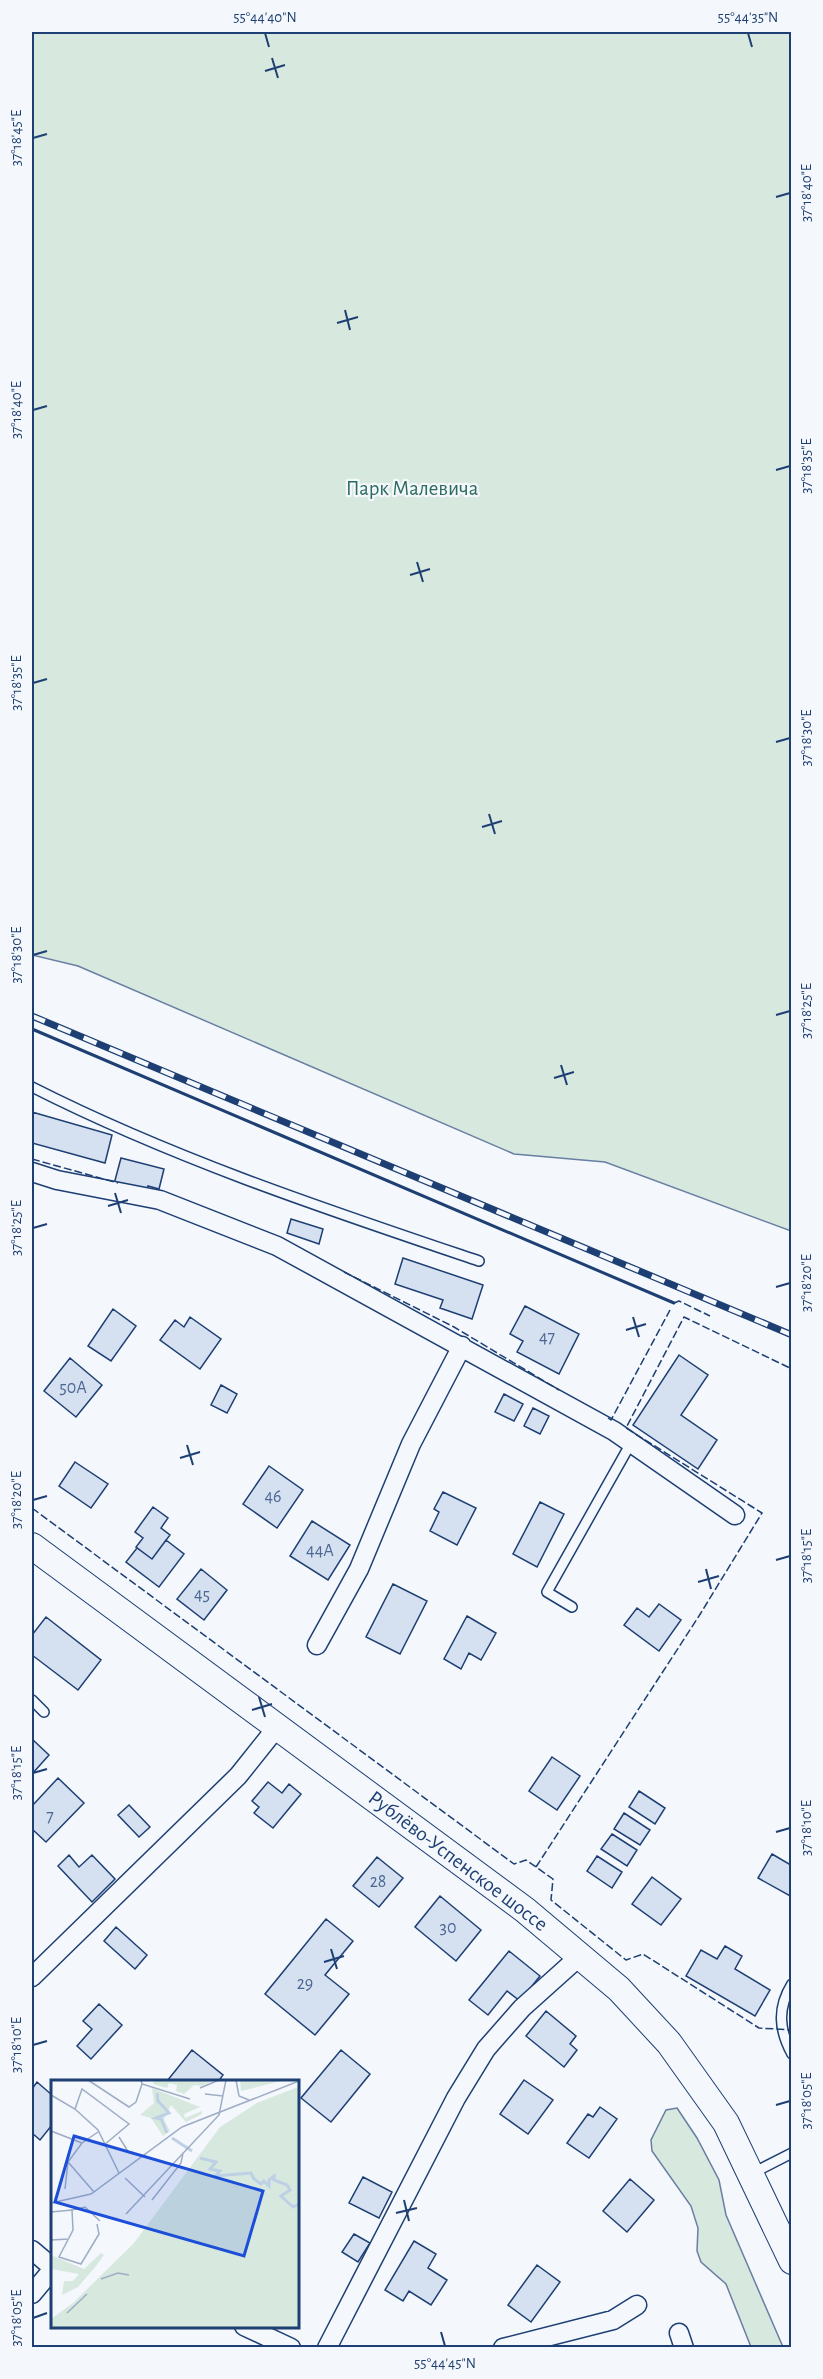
<svg xmlns="http://www.w3.org/2000/svg" width="823" height="2379" font-family="'Alegreya Sans',sans-serif">
  <rect width="100%" height="100%" fill="#f4f7fb"/>
  <path fill="#d7e8df" stroke="#687fa3" stroke-width="1.5" d="M 32,32 L 791,32 L 791,1231 L 605,1162 L 514,1154 L 78,966 L 32,955 Z
    M 677,2108 L 697,2138 L 719,2180 L 726,2215 L 783,2347 L 751,2347 L 726,2284 L 701,2262 L 697,2251 L 698,2228 L 691,2206 L 652,2151 L 651,2140 L 666,2110 Z"/>
  <path fill="#d5e0f0" stroke="#1d3f73" stroke-width="1.5" d="M 32,1112 L 112,1135 L 105,1163 L 32,1143 Z
    M 121,1158 L 164,1169 L 159,1189 L 148,1186 L 146,1193 L 114,1184 Z
    M 291,1219 L 323,1229 L 319,1244 L 287,1233 Z
    M 403,1258 L 483,1285 L 472,1319 L 440,1308 L 443,1300 L 395,1284 Z
    M 525,1306 L 579,1334 L 559,1374 L 517,1352 L 523,1341 L 510,1334 Z
    M 113,1309 L 136,1326 L 111,1361 L 88,1346 Z
    M 190,1317 L 221,1339 L 200,1369 L 160,1340 L 175,1320 L 184,1327 Z
    M 679,1355 L 708,1375 L 681,1415 L 717,1440 L 698,1469 L 633,1425 Z
    M 70,1358 L 102,1385 L 76,1417 L 44,1391 Z
    M 221,1385 L 237,1394 L 227,1413 L 211,1405 Z
    M 504,1394 L 523,1404 L 514,1421 L 495,1412 Z
    M 533,1408 L 549,1416 L 540,1434 L 524,1426 Z
    M 75,1462 L 108,1484 L 91,1508 L 59,1486 Z
    M 269,1466 L 303,1490 L 277,1528 L 243,1504 Z
    M 443,1492 L 476,1508 L 457,1545 L 430,1531 L 439,1512 L 434,1509 Z
    M 540,1502 L 564,1514 L 537,1567 L 513,1554 Z
    M 153,1507 L 168,1518 L 161,1528 L 170,1535 L 152,1559 L 136,1547 L 143,1538 L 135,1532 Z
    M 312,1521 L 350,1545 L 328,1580 L 290,1556 Z
    M 166,1540 L 184,1554 L 159,1587 L 126,1562 L 137,1548 L 152,1559 Z
    M 201,1569 L 227,1590 L 204,1620 L 177,1599 Z
    M 393,1584 L 427,1601 L 400,1654 L 366,1637 Z
    M 659,1604 L 681,1620 L 659,1651 L 624,1625 L 637,1608 L 649,1617 Z
    M 467,1616 L 496,1633 L 481,1660 L 469,1653 L 461,1669 L 444,1659 Z
    M 46,1617 L 101,1660 L 78,1690 L 32,1655 L 32,1635 Z
    M 32,1739 L 49,1755 L 32,1774 Z
    M 552,1757 L 580,1776 L 557,1810 L 529,1791 Z
    M 58,1778 L 84,1803 L 46,1842 L 32,1829 L 32,1806 Z
    M 268,1782 L 282,1793 L 289,1784 L 301,1794 L 273,1828 L 254,1813 L 259,1807 L 252,1801 Z
    M 639,1791 L 665,1808 L 655,1824 L 629,1807 Z
    M 129,1805 L 150,1827 L 139,1837 L 118,1815 Z
    M 624,1813 L 650,1830 L 640,1845 L 614,1829 Z
    M 612,1834 L 637,1850 L 627,1866 L 601,1849 Z
    M 772,1854 L 789,1864 L 792,1860 L 792,1897 L 758,1878 Z
    M 69,1855 L 79,1867 L 92,1855 L 115,1879 L 92,1902 L 58,1866 Z
    M 597,1856 L 622,1872 L 612,1888 L 587,1871 Z
    M 377,1857 L 403,1878 L 379,1907 L 353,1886 Z
    M 652,1877 L 681,1899 L 661,1925 L 632,1904 Z
    M 440,1896 L 481,1930 L 456,1961 L 415,1927 Z
    M 326,1919 L 353,1941 L 325,1975 L 349,1994 L 315,2035 L 265,1994 Z
    M 116,1927 L 147,1955 L 135,1969 L 104,1941 Z
    M 725,1946 L 742,1956 L 735,1969 L 770,1990 L 755,2016 L 686,1976 L 701,1950 L 717,1959 Z
    M 509,1951 L 540,1976 L 520,2001 L 507,1991 L 488,2015 L 469,2000 Z
    M 99,2004 L 122,2025 L 91,2059 L 77,2046 L 92,2029 L 83,2021 Z
    M 546,2011 L 576,2036 L 570,2044 L 577,2050 L 564,2067 L 526,2036 Z
    M 192,2050 L 223,2075 L 218,2082 L 167,2081 Z
    M 341,2050 L 370,2074 L 331,2122 L 301,2098 Z
    M 524,2080 L 553,2100 L 528,2134 L 500,2114 Z
    M 37,2082 L 52,2095 L 52,2125 L 40,2140 L 32,2133 L 32,2089 Z
    M 600,2107 L 617,2119 L 589,2158 L 567,2143 L 588,2114 L 593,2117 Z
    M 363,2177 L 392,2192 L 379,2218 L 349,2203 Z
    M 630,2179 L 654,2200 L 627,2232 L 603,2211 Z
    M 354,2234 L 370,2243 L 358,2262 L 342,2252 Z
    M 414,2241 L 436,2254 L 428,2268 L 447,2280 L 431,2305 L 409,2291 L 403,2301 L 385,2290 Z
    M 537,2265 L 560,2282 L 531,2322 L 508,2305 Z"/>
  <g fill="none" stroke-linecap="round" stroke-linejoin="round">
    <defs>
      <path id="service" d="M 32,1087 C 174,1159 328,1210 479,1261
        M 572,1607 L 547,1592 L 631,1443
        M 32,1700 L 44,1712
        M 792,1984 C 777,2008 779,2030 792,2054
        M 751,2174 L 792,2153"/>
      <path id="minor" d="M 32,1172 L 57,1180 L 160,1200 L 277,1246 L 614,1431 L 735,1515
        M 317,1645 L 359,1569 L 411,1444 L 462,1346
        M 32,1977 L 238,1776 L 278,1726
        M 32,2250 L 52,2267
        M 32,2294 L 52,2270
        M 244,2326 L 291,2348
        M 679,2333 L 684,2348
        M 327,2348 L 456,2098 L 486,2049 L 522,2008 L 580,1956
        M 503,2348 L 613,2320 L 637,2305"/>
      <path id="secondary" d="M 32,1546 L 525,1910 L 619,1989 L 669,2043 L 726,2123 L 792,2261"/>
    </defs>
    <use href="#service" stroke="#1d3f73" stroke-width="12"/>
    <use href="#minor" stroke="#1d3f73" stroke-width="21"/>
    <use href="#secondary" stroke="#1d3f73" stroke-width="28"/>
    <use href="#service" stroke="#f4f7fb" stroke-width="9"/>
    <use href="#minor" stroke="#f4f7fb" stroke-width="18"/>
    <use href="#secondary" stroke="#f4f7fb" stroke-width="26"/>
    <defs>
      <path id="rail" d="M 32,1016 L 792,1335"/>
    </defs>
    <use href="#rail" stroke="#1d3f73" stroke-width="7"/>
    <use href="#rail" stroke="#f4f7fb" stroke-width="4.5" stroke-dasharray="14" stroke-linecap="butt"/>
    <path stroke="#1d3f73" stroke-width="1.5" stroke-dasharray="8 3" stroke-linecap="butt" d="M 32,1159 L 118,1183
      M 344,1272 L 454,1327 L 559,1390
      M 674,1303 L 679,1301 L 710,1316
      M 608,1418 L 611,1420 L 670,1310
      M 32,1508 L 514,1864 L 526,1860 L 553,1879 L 551,1900 L 626,1960 L 643,1954 L 759,2028 L 792,2030
      M 536,1867 L 699,1616 L 762,1513 L 626,1428 L 684,1317 L 792,1369"/>
    <path stroke="#1d3f73" stroke-width="3" d="M 32,1029 L 674,1303"/>
  </g>
  <path fill="none" stroke="#1d3f73" stroke-width="2" d="M 265,33 L 269,47M 748,33 L 752,47M 272,58 L 278,78M 265,71 L 285,65M 33,138 L 47,134M 776,197 L 790,193M 345,310 L 350,330M 337,323 L 358,317M 33,410 L 47,406M 776,470 L 790,466M 417,562 L 423,582M 410,575 L 430,569M 33,683 L 47,679M 776,742 L 790,738M 489,814 L 495,834M 482,827 L 502,821M 33,955 L 47,951M 776,1015 L 790,1011M 561,1065 L 567,1085M 554,1078 L 574,1072M 115,1193 L 121,1213M 108,1206 L 128,1200M 33,1228 L 47,1224M 776,1287 L 790,1283M 633,1317 L 639,1337M 626,1330 L 646,1324M 187,1445 L 193,1465M 180,1458 L 200,1452M 33,1500 L 47,1496M 776,1560 L 790,1556M 706,1569 L 711,1589M 698,1582 L 719,1576M 259,1697 L 265,1717M 252,1710 L 272,1704M 33,1773 L 47,1769M 776,1832 L 790,1828M 331,1949 L 337,1969M 324,1962 L 344,1956M 33,2045 L 47,2041M 776,2105 L 790,2101M 404,2200 L 409,2221M 396,2213 L 417,2208M 33,2318 L 47,2313M 441,2332 L 445,2346"/>
  <g text-anchor="middle" dominant-baseline="central" stroke-width="4.5" stroke-linejoin="round" paint-order="stroke">
    <g font-size="18" fill="#4b6792">
      <text x="547" y="1338">47</text>
      <text x="73" y="1388">50А</text>
      <text x="273" y="1497">46</text>
      <text x="320" y="1551">44А</text>
      <text x="202" y="1595">45</text>
      <text x="50" y="1817">7</text>
      <text x="378" y="1882">28</text>
      <text x="448" y="1928">30</text>
      <text x="305" y="1984">29</text>
    </g>
    <g font-size="21" fill="#2c6c60" stroke="#f4f7fb">
      <text x="412" y="488">Парк Малевича</text>
    </g>
    <g font-size="21" fill="#1d3f73" stroke="#f4f7fb">
      <text transform="translate(458 1861) rotate(37)">Рублёво-Успенское шоссе</text>
    </g>
  </g>
  <g transform="translate(51 2080)">
    <rect width="248" height="248" fill="#f4f7fb"/>
    <path d="M 103,0 L 163,0 L 151,6 L 143,5 L 133,14 L 125,11 L 126,5 L 118,3 L 116,8 L 102,4 ZM 189,0 L 234,0 L 190,11 ZM 247,7 L 247,247 L 0,248 L 0,239 L 22,223 L 83,163 L 169,47 L 206,23 ZM 101,8 L 149,27 L 133,34 L 134,38 L 151,31 L 151,34 L 135,42 L 120,25 L 113,39 L 119,51 L 112,56 L 100,38 L 89,35 L 103,23 ZM 50,173 L 53,175 L 45,186 L 27,207 L 11,215 L 13,201 L 22,201 L 28,194 L 0,189 L 0,175 L 33,189 Z" fill="#d7e8df"/>
    <path fill="none" stroke="#bed0e5" stroke-width="3" d="M 106,13 L 107,21 L 118,33 L 105,38 L 110,39 L 116,53M 121,58 L 141,71M 149,78 L 165,82 L 159,89 L 169,91 L 164,96 L 200,93 L 203,99 L 210,104 L 213,101 L 218,106 L 218,100 L 223,96 L 223,100 L 236,105 L 239,110 L 230,116 L 242,127 L 248,124"/>
    <path fill="none" stroke="#9eadc5" stroke-width="1.5" d="M 37,0 L 78,27 L 85,22 L 91,4M 90,0 L 91,4 L 139,19M 185,0 L 188,16 L 198,20M 149,8 L 168,0M 154,14 L 172,16M 0,15 L 24,29 L 47,50 L 68,93M 24,29 L 31,9 L 78,44 L 53,65M 0,51 L 31,63M 68,57 L 78,73M 17,82 L 43,112M 74,98 L 94,117M 14,109 L 17,82 L 31,63 L 47,52M 101,120 L 130,83 L 132,73M 0,123 L 40,114 L 131,47 L 248,1M 0,132 L 21,130M 75,134 L 168,35 L 175,0M 46,144 L 48,154 L 30,184 L 8,177 L 22,150 L 21,130 L 34,127 L 49,141M 0,160 L 18,159M 50,199 L 67,193 L 78,195M 16,233 L 36,214"/>
    <path fill="#1d4ed8" fill-opacity="0.15" stroke="#1d4ed8" stroke-width="3" d="M 23,56 L 212,111 L 193,176 L 4,122 Z"/>
    <rect width="248" height="248" fill="none" stroke="#1d3f73" stroke-width="3"/>
  </g>
  <rect width="823" height="2379" fill="none" stroke="#f4f7fb" stroke-width="66"/>
  <rect x="33" y="33" width="757" height="2313" fill="none" stroke="#1d3f73" stroke-width="2"/>
  <g font-size="15" text-anchor="middle" fill="#1d3f73">
    <text x="265" y="22">55°44'40"N</text>
    <text x="748" y="22">55°44'35"N</text>
    <text transform="translate(16 138) rotate(-90)" y="5">37°18'45"E</text>
    <text transform="translate(806 193) rotate(-90)" y="5">37°18'40"E</text>
    <text transform="translate(16 410) rotate(-90)" y="5">37°18'40"E</text>
    <text transform="translate(806 466) rotate(-90)" y="5">37°18'35"E</text>
    <text transform="translate(16 683) rotate(-90)" y="5">37°18'35"E</text>
    <text transform="translate(806 738) rotate(-90)" y="5">37°18'30"E</text>
    <text transform="translate(16 955) rotate(-90)" y="5">37°18'30"E</text>
    <text transform="translate(806 1011) rotate(-90)" y="5">37°18'25"E</text>
    <text transform="translate(16 1228) rotate(-90)" y="5">37°18'25"E</text>
    <text transform="translate(806 1283) rotate(-90)" y="5">37°18'20"E</text>
    <text transform="translate(16 1500) rotate(-90)" y="5">37°18'20"E</text>
    <text transform="translate(806 1556) rotate(-90)" y="5">37°18'15"E</text>
    <text transform="translate(16 1773) rotate(-90)" y="5">37°18'15"E</text>
    <text transform="translate(806 1828) rotate(-90)" y="5">37°18'10"E</text>
    <text transform="translate(16 2045) rotate(-90)" y="5">37°18'10"E</text>
    <text transform="translate(806 2101) rotate(-90)" y="5">37°18'05"E</text>
    <text transform="translate(16 2318) rotate(-90)" y="5">37°18'05"E</text>
    <text x="445" y="2368">55°44'45"N</text>
  </g>
</svg>
